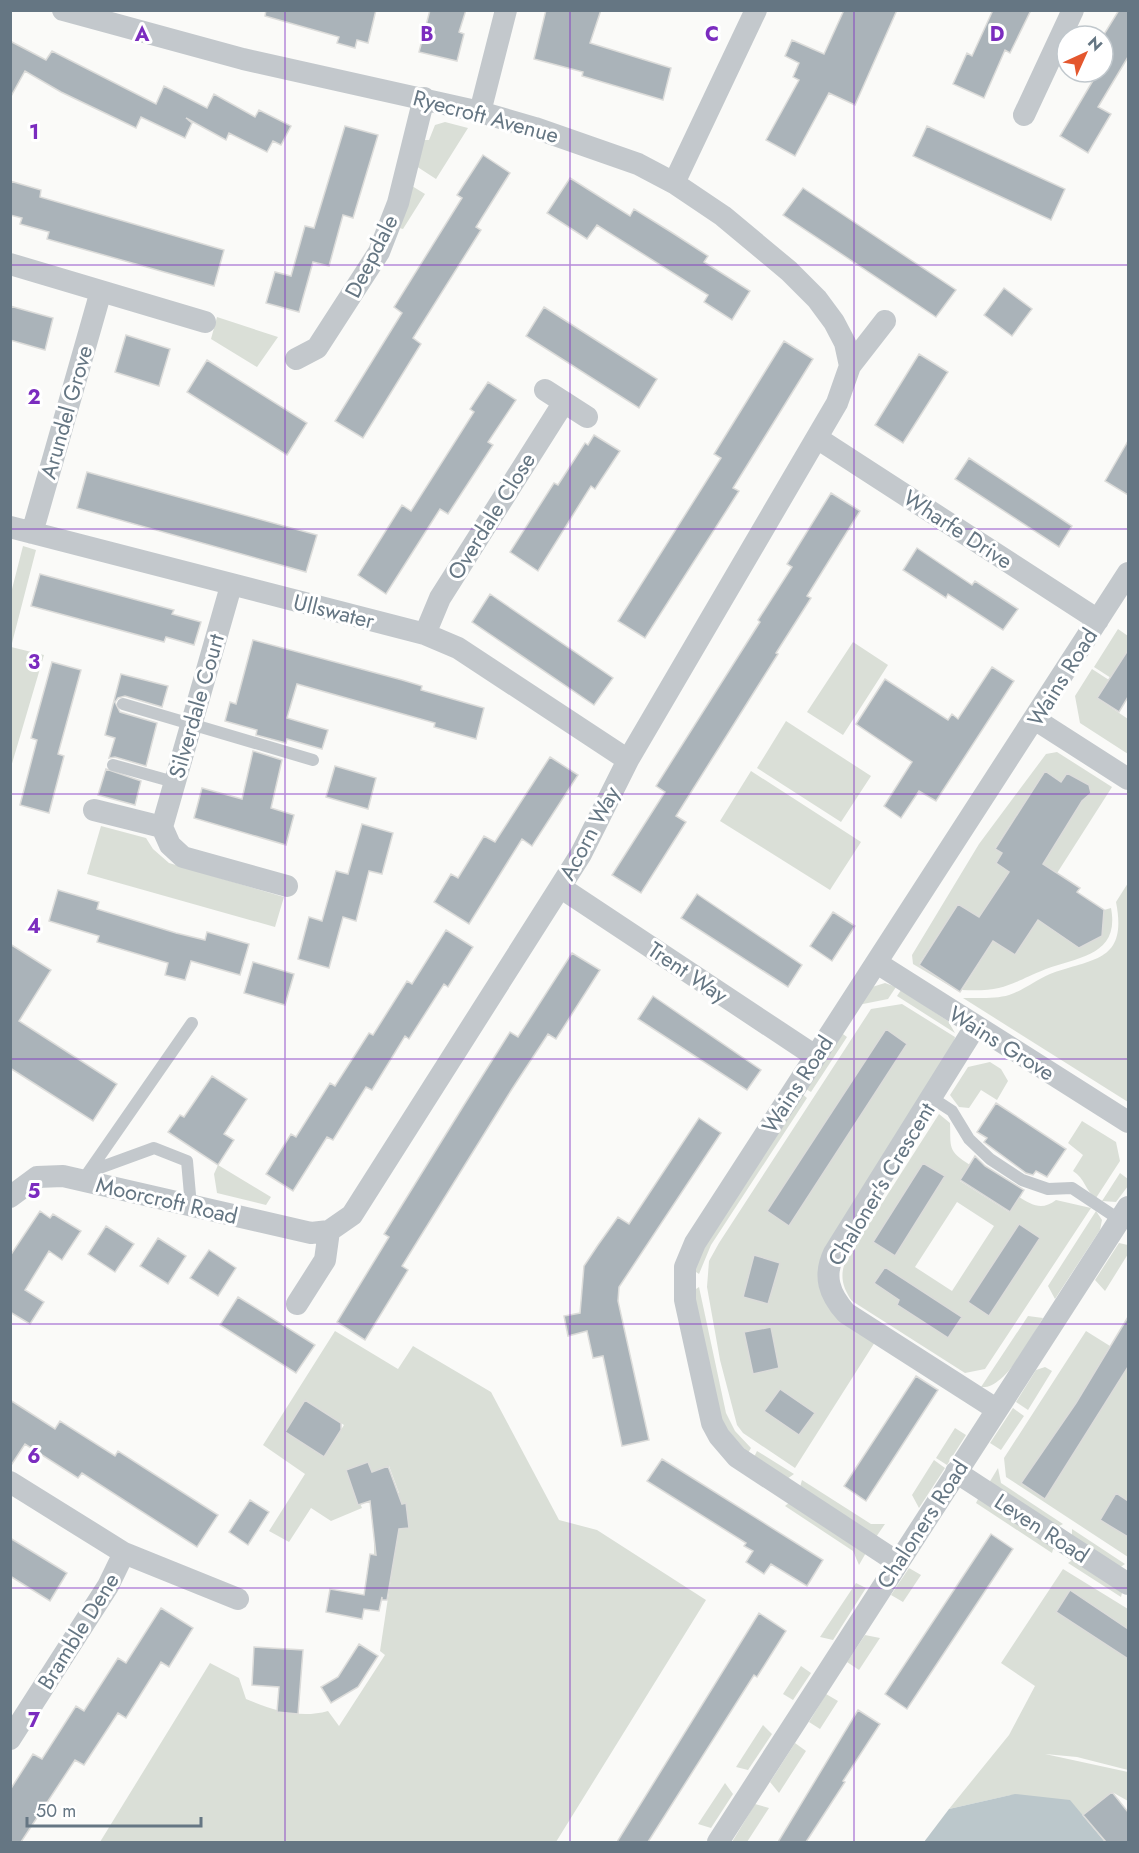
<svg xmlns="http://www.w3.org/2000/svg" width="1139" height="1853" font-family="Jost,sans-serif">
  <rect width="100%" height="100%" fill="#fafaf8"/>
  <path fill="#dadfd7" fill-rule="evenodd" d="M 445,122 L 468,128 L 436,179 L 416,166 L 424,140 L 429,140 L 435,125 Z
    M 412,186 L 425,194 L 403,229 L 399,228 Z
    M 217,317 L 278,337 L 257,367 L 211,339 Z
    M 23,546 L 36,550 L 11,647 L 44,655 L 11,767 L 11,593 Z
    M 1118,629 L 1128,636 L 1128,650 L 1111,678 L 1094,667 Z
    M 853,642 L 888,665 L 843,735 L 807,712 Z
    M 1092,669 L 1109,680 L 1097,698 L 1128,719 L 1128,754 L 1080,723 L 1075,696 Z
    M 786,721 L 871,776 L 841,822 L 757,768 Z
    M 1057,752 L 1112,787 L 1052,881 L 1038,872 L 1082,801 L 1091,793 L 1089,785 L 1067,774 L 1061,782 L 1045,771 L 995,848 L 1002,853 L 996,863 L 1009,872 L 979,917 L 958,904 L 919,964 L 960,992 L 913,964 L 912,955 L 979,844 L 1046,754 Z
    M 751,771 L 861,842 L 830,890 L 720,821 Z
    M 101,826 L 146,838 L 153,849 L 169,863 L 284,897 L 275,927 L 87,874 Z
    M 1128,883 L 1128,1102 L 963,998 C 977,998 996,999 1009,995 C 1024,990 1036,980 1050,974 C 1092,958 1128,963 1116,902 Z
    M 1111,908 C 1120,955 1079,957 1046,969 C 1009,984 1005,992 962,990 L 993,941 L 1015,955 L 1038,920 L 1079,948 L 1102,936 L 1104,910 Z
    M 885,983 L 896,987 L 888,999 L 858,1005 L 872,987 Z
    M 901,990 L 948,1021 L 955,1033 L 897,996 Z
    M 902,1004 L 955,1037 L 954,1042 L 821,1261 L 875,1342 L 795,1468 L 743,1433 L 737,1425 L 720,1360 L 707,1287 L 709,1261 L 719,1243 L 871,1009 Z
    M 840,1032 L 847,1037 L 811,1092 L 804,1088 Z
    M 990,1062 L 1001,1069 L 1008,1081 L 997,1100 L 981,1090 L 969,1108 L 959,1107 L 950,1095 L 968,1067 Z
    M 801,1093 L 807,1098 L 711,1245 L 699,1274 L 693,1270 L 696,1259 Z
    M 939,1114 L 950,1123 C 951,1148 947,1150 970,1165 L 960,1181 L 1009,1212 L 1019,1197 C 1032,1205 1042,1211 1056,1200 L 1091,1208 L 985,1369 L 965,1373 L 852,1301 C 842,1287 839,1274 847,1258 ZM 957,1202 L 994,1226 L 952,1291 L 915,1267 Z
    M 1082,1121 L 1116,1142 L 1120,1161 L 1096,1198 C 1085,1191 1085,1178 1073,1171 L 1083,1155 L 1068,1143 Z
    M 218,1165 L 271,1197 L 266,1205 L 217,1193 L 214,1174 Z
    M 1120,1173 L 1128,1179 L 1128,1186 L 1116,1202 L 1102,1201 Z
    M 1096,1211 L 1102,1220 L 1100,1230 L 1055,1299 L 1048,1286 Z
    M 1119,1243 L 1128,1245 L 1128,1254 L 1105,1291 L 1095,1280 Z
    M 699,1287 L 726,1413 L 735,1431 L 751,1448 L 748,1453 L 721,1422 L 693,1291 Z
    M 1028,1316 L 1043,1318 C 1031,1337 1005,1390 981,1387 Z
    M 335,1331 L 398,1369 L 413,1346 L 491,1392 L 559,1520 L 597,1530 L 706,1600 L 556,1842 L 100,1842 L 210,1663 L 239,1678 L 246,1699 C 273,1710 299,1719 328,1711 L 339,1726 L 385,1655 L 380,1651 L 394,1558 L 374,1554 L 374,1533 L 409,1528 L 406,1504 L 371,1508 L 370,1505 L 399,1493 L 389,1466 L 372,1472 L 368,1462 L 346,1470 L 362,1508 L 331,1521 L 311,1508 L 289,1542 L 269,1531 L 305,1474 L 263,1445 ZM 306,1400 L 344,1425 L 324,1457 L 314,1451 L 317,1446 L 298,1433 L 294,1438 L 285,1432 Z
    M 1086,1331 L 1110,1346 L 1097,1368 L 1119,1382 L 1128,1367 L 1128,1557 L 1006,1477 L 1004,1458 Z
    M 1045,1367 L 1052,1371 L 1028,1410 L 1016,1402 L 1036,1370 Z
    M 1013,1408 L 1024,1416 L 1001,1450 L 990,1443 Z
    M 955,1428 L 966,1435 L 947,1465 L 936,1458 Z
    M 757,1451 L 794,1474 L 787,1479 L 754,1457 Z
    M 934,1460 L 945,1468 L 919,1508 L 912,1495 Z
    M 998,1468 L 1001,1483 L 1063,1524 L 1057,1527 L 989,1483 Z
    M 802,1480 L 871,1524 L 885,1524 L 876,1537 L 800,1487 Z
    M 979,1497 L 1054,1546 L 1052,1553 L 976,1503 Z
    M 790,1502 L 867,1551 L 859,1565 L 853,1551 L 785,1506 Z
    M 1072,1529 L 1125,1564 L 1119,1568 L 1072,1538 Z
    M 1074,1559 L 1123,1589 L 1121,1597 L 1068,1563 Z
    M 909,1568 L 921,1575 L 903,1602 L 891,1595 Z
    M 1063,1569 L 1128,1609 L 1128,1770 L 1077,1757 L 1045,1754 L 1128,1772 L 1128,1801 L 1112,1792 L 1083,1815 L 1011,1795 L 949,1809 L 1009,1735 L 1035,1686 L 1001,1663 Z
    M 856,1583 L 866,1588 L 833,1640 L 820,1637 Z
    M 865,1635 L 880,1638 L 859,1670 L 847,1662 Z
    M 801,1666 L 811,1673 L 793,1700 L 783,1694 Z
    M 826,1694 L 838,1701 L 820,1729 L 809,1722 Z
    M 763,1725 L 772,1734 L 748,1770 L 736,1767 Z
    M 795,1743 L 806,1751 L 779,1793 L 770,1782 Z
    M 725,1783 L 733,1794 L 711,1828 L 698,1824 Z
    M 755,1804 L 769,1808 L 747,1842 L 732,1842 Z"/>
  <path fill="#bbc7cb" d="M 1015,1794 L 1070,1800 L 1105,1842 L 924,1842 L 949,1809 Z"/>
  <path fill="#aab3b9" stroke="#dcdcda" stroke-width="1.5" d="M 266,10 L 376,10 L 368,43 L 357,40 L 355,48 L 337,43 L 339,37 L 265,16 Z
    M 430,10 L 466,10 L 459,32 L 464,34 L 457,61 L 419,52 Z
    M 546,10 L 601,10 L 590,43 L 671,68 L 663,100 L 582,76 L 583,72 L 534,59 Z
    M 844,10 L 897,10 L 855,105 L 829,93 L 795,156 L 766,140 L 799,80 L 793,77 L 799,63 L 785,56 L 792,40 L 824,54 Z
    M 993,10 L 1031,10 L 1010,53 L 1005,50 L 984,98 L 953,84 L 967,53 L 972,56 Z
    M 1119,10 L 1128,10 L 1128,57 L 1098,107 L 1111,114 L 1088,153 L 1060,136 L 1098,72 L 1103,72 L 1103,36 Z
    M 10,41 L 46,60 L 52,51 L 156,104 L 164,86 L 207,108 L 214,94 L 255,117 L 259,110 L 291,126 L 281,145 L 273,141 L 267,152 L 229,133 L 226,140 L 186,118 L 192,123 L 185,138 L 141,117 L 136,128 L 61,92 L 25,71 L 10,98 Z
    M 345,126 L 378,135 L 353,218 L 343,215 L 329,266 L 313,262 L 299,312 L 266,303 L 275,272 L 291,276 L 305,226 L 314,228 Z
    M 927,126 L 1065,189 L 1051,220 L 913,156 Z
    M 483,155 L 510,173 L 476,227 L 481,230 L 413,338 L 421,344 L 363,438 L 335,421 L 402,313 L 394,307 L 462,198 L 457,195 Z
    M 570,178 L 630,216 L 634,209 L 671,232 L 708,256 L 704,262 L 750,291 L 732,320 L 704,302 L 708,295 L 597,225 L 587,239 L 547,213 Z
    M 10,181 L 41,190 L 40,197 L 224,250 L 214,286 L 47,239 L 49,232 L 20,224 L 22,218 L 10,215 Z
    M 803,188 L 956,290 L 936,317 L 783,215 Z
    M 1004,288 L 1032,309 L 1012,336 L 984,315 Z
    M 10,306 L 53,318 L 45,350 L 10,340 Z
    M 544,307 L 657,379 L 639,408 L 526,336 Z
    M 126,335 L 170,349 L 159,386 L 115,372 Z
    M 784,341 L 813,359 L 733,488 L 739,491 L 645,638 L 618,621 L 721,458 L 714,454 Z
    M 919,354 L 948,372 L 903,443 L 875,425 Z
    M 207,360 L 307,423 L 287,455 L 187,392 Z
    M 488,382 L 516,400 L 488,442 L 493,445 L 448,514 L 440,509 L 386,594 L 358,575 L 402,505 L 411,511 L 474,412 L 470,409 Z
    M 594,435 L 620,451 L 595,489 L 591,486 L 538,571 L 510,552 L 554,483 L 558,485 L 585,443 L 588,445 Z
    M 1128,441 L 1128,495 L 1105,481 Z
    M 969,458 L 1072,526 L 1059,547 L 955,479 Z
    M 87,472 L 317,535 L 306,572 L 77,508 Z
    M 831,493 L 860,511 L 807,596 L 811,598 L 776,653 L 778,654 L 676,816 L 686,822 L 641,893 L 612,875 L 665,792 L 656,786 L 760,622 L 758,620 L 792,567 L 787,564 Z
    M 917,548 L 972,585 L 975,581 L 1018,609 L 1003,630 L 948,594 L 946,598 L 903,570 Z
    M 40,574 L 174,610 L 172,614 L 201,622 L 194,645 L 166,637 L 164,642 L 31,606 Z
    M 490,594 L 613,678 L 594,705 L 472,622 Z
    M 253,640 L 402,680 L 422,686 L 421,690 L 484,708 L 476,739 L 434,727 L 435,723 L 297,684 L 287,718 L 328,730 L 322,749 L 287,739 L 286,743 L 256,735 L 257,730 L 225,721 L 230,702 L 236,704 Z
    M 1128,650 L 1128,697 L 1119,712 L 1097,698 Z
    M 52,662 L 81,670 L 58,754 L 64,756 L 49,813 L 20,805 L 37,740 L 31,738 Z
    M 992,667 L 1014,681 L 936,801 L 919,791 L 901,818 L 884,806 L 912,762 L 856,724 L 885,679 L 948,720 L 952,714 L 958,719 Z
    M 121,674 L 168,686 L 162,707 L 125,696 L 118,698 L 115,702 L 120,712 L 157,723 L 146,766 L 115,757 L 109,758 L 115,738 L 105,735 Z
    M 253,751 L 282,760 L 271,808 L 294,815 L 286,845 L 194,818 L 202,788 L 242,799 Z
    M 550,757 L 578,775 L 532,846 L 522,839 L 469,924 L 434,902 L 451,874 L 458,878 L 484,836 L 495,842 Z
    M 335,766 L 376,778 L 368,809 L 326,797 Z
    M 106,769 L 141,781 L 135,805 L 98,795 Z
    M 1045,771 L 1061,782 L 1067,773 L 1089,785 L 1091,793 L 1082,801 L 1043,864 L 1080,888 L 1077,892 L 1104,910 L 1102,936 L 1079,948 L 1038,920 L 1015,955 L 993,941 L 960,992 L 919,965 L 958,904 L 979,917 L 1009,872 L 996,863 L 1002,853 L 995,849 Z
    M 362,824 L 393,833 L 382,874 L 369,871 L 356,921 L 343,917 L 329,968 L 298,959 L 309,917 L 322,921 L 336,871 L 348,874 Z
    M 58,890 L 99,902 L 97,909 L 176,933 L 205,940 L 207,932 L 249,944 L 240,975 L 191,961 L 185,980 L 165,975 L 168,963 L 97,942 L 99,936 L 49,921 Z
    M 697,894 L 802,965 L 788,987 L 681,918 Z
    M 833,912 L 855,926 L 832,961 L 810,946 Z
    M 446,930 L 473,947 L 448,987 L 444,984 L 409,1039 L 405,1036 L 372,1090 L 366,1087 L 333,1140 L 327,1137 L 293,1191 L 266,1174 L 291,1134 L 296,1137 L 330,1083 L 335,1086 L 369,1033 L 373,1035 L 407,981 L 412,984 Z
    M 10,944 L 51,970 L 19,1021 L 117,1084 L 93,1121 L 10,1068 Z
    M 572,953 L 600,970 L 556,1039 L 548,1034 L 512,1089 L 402,1266 L 408,1270 L 365,1340 L 337,1322 L 389,1237 L 384,1234 L 464,1105 L 510,1032 L 518,1037 Z
    M 253,962 L 294,974 L 285,1005 L 244,993 Z
    M 653,996 L 761,1070 L 747,1090 L 638,1019 Z
    M 886,1029 L 907,1044 L 789,1226 L 767,1211 Z
    M 212,1076 L 247,1099 L 224,1134 L 234,1140 L 218,1165 L 168,1132 L 180,1115 L 184,1117 Z
    M 996,1103 L 1066,1149 L 1047,1177 L 1036,1171 L 1033,1175 L 1026,1173 L 984,1142 L 987,1138 L 977,1132 Z
    M 699,1118 L 721,1133 L 619,1287 L 618,1301 L 649,1440 L 622,1446 L 603,1356 L 593,1358 L 587,1331 L 568,1336 L 564,1316 L 580,1313 L 584,1266 L 598,1245 L 618,1217 L 629,1224 Z
    M 975,1156 L 985,1166 L 1024,1190 L 1010,1212 L 960,1180 Z
    M 923,1163 L 945,1176 L 895,1256 L 873,1242 Z
    M 40,1211 L 50,1218 L 53,1214 L 81,1231 L 62,1260 L 49,1251 L 25,1290 L 44,1302 L 30,1324 L 10,1312 L 10,1256 Z
    M 1019,1224 L 1040,1238 L 989,1316 L 968,1302 Z
    M 106,1226 L 134,1244 L 115,1272 L 88,1254 Z
    M 158,1238 L 186,1256 L 168,1284 L 140,1266 Z
    M 209,1250 L 236,1268 L 218,1296 L 190,1278 Z
    M 754,1255 L 780,1263 L 768,1304 L 743,1297 Z
    M 885,1267 L 962,1317 L 948,1338 L 897,1305 L 899,1300 L 874,1283 Z
    M 238,1297 L 315,1345 L 296,1373 L 220,1325 Z
    M 1128,1317 L 1128,1367 L 1045,1499 L 1021,1483 L 1076,1403 Z
    M 771,1327 L 779,1368 L 753,1374 L 744,1332 Z
    M 916,1376 L 938,1390 L 866,1501 L 844,1486 Z
    M 780,1389 L 815,1413 L 799,1435 L 764,1411 Z
    M 10,1400 L 55,1429 L 60,1421 L 115,1456 L 118,1451 L 218,1515 L 197,1547 L 82,1473 L 78,1478 L 25,1444 L 10,1467 Z
    M 305,1400 L 341,1423 L 341,1430 L 324,1457 L 285,1432 Z
    M 662,1459 L 823,1560 L 807,1586 L 771,1564 L 764,1574 L 746,1562 L 753,1551 L 744,1546 L 746,1543 L 647,1481 Z
    M 368,1462 L 372,1472 L 388,1466 L 402,1504 L 406,1503 L 409,1528 L 399,1529 L 387,1600 L 382,1600 L 382,1597 L 379,1611 L 364,1609 L 362,1619 L 326,1612 L 330,1589 L 364,1595 L 370,1554 L 376,1555 L 370,1501 L 358,1505 L 346,1470 Z
    M 1116,1493 L 1128,1501 L 1128,1537 L 1100,1520 Z
    M 250,1500 L 269,1512 L 248,1545 L 229,1532 Z
    M 991,1534 L 1013,1549 L 907,1709 L 885,1694 Z
    M 10,1538 L 67,1573 L 50,1601 L 10,1576 Z
    M 1070,1590 L 1128,1629 L 1128,1659 L 1056,1612 Z
    M 161,1608 L 193,1628 L 169,1667 L 161,1662 L 126,1718 L 118,1713 L 84,1765 L 75,1760 L 21,1842 L 10,1842 L 10,1790 L 33,1754 L 42,1759 L 76,1706 L 84,1711 L 118,1658 L 126,1663 Z
    M 759,1613 L 786,1631 L 757,1677 L 754,1675 L 648,1842 L 617,1842 Z
    M 359,1644 L 378,1656 L 358,1687 L 331,1703 L 321,1687 L 338,1677 Z
    M 254,1647 L 303,1650 L 298,1714 L 277,1712 L 279,1687 L 252,1685 Z
    M 858,1710 L 880,1724 L 843,1781 L 845,1782 L 806,1842 L 778,1842 Z
    M 1112,1792 L 1128,1812 L 1128,1842 L 1106,1842 L 1083,1815 Z"/>
  <g fill="none" stroke-linecap="round" stroke-linejoin="round">
    <path stroke="#c3c8cc" stroke-width="12" d="M 123,704 L 313,760
      M 113,765 L 174,782
      M 932,1098 L 952,1111 L 969,1139 L 990,1159 L 1022,1180 L 1048,1189 L 1072,1188 L 1120,1220
      M 91,1171 L 154,1148 L 187,1161 L 191,1206
      M 83,1180 L 192,1023"/>
    <path stroke="#c3c8cc" stroke-width="22" d="M 480,112 L 506,10
      M 1024,115 L 1073,10
      M 674,183 L 756,10
      M 10,264 L 205,322
      M 296,359 L 317,348 L 379,252 L 398,203 L 424,98
      M 850,366 L 885,321
      M 545,390 L 587,417
      M 817,438 L 1098,620
      M 10,527 L 425,634 L 458,648 L 628,760
      M 32,533 L 101,291
      M 231,586 L 162,827 L 170,845 L 183,857 L 287,886
      M 425,634 L 440,598 L 564,402
      M 1036,720 L 1128,779
      M 94,810 L 162,827
      M 560,887 L 815,1056
      M 877,963 L 1128,1122
      M 975,1027 L 834,1253 C 823,1276 829,1294 846,1313 L 996,1409
      M 10,1197 L 37,1177 L 63,1176 L 311,1233 L 329,1231 L 352,1215 L 581,854 L 628,760 L 837,403 L 850,366 L 845,343 L 834,322 L 817,299 L 789,271 L 723,216 L 674,183 L 638,164 L 535,128 L 480,112 L 243,59 L 63,10
      M 297,1304 L 325,1260 L 329,1231
      M 956,1472 L 1128,1584
      M 10,1482 L 124,1553 L 238,1599
      M 897,1562 L 737,1457 L 719,1436 L 712,1423 L 685,1300 L 685,1267 L 695,1243 L 1128,573
      M 10,1739 L 108,1586 L 124,1553
      M 718,1842 L 1128,1207"/>
  </g>
  <path fill="none" stroke="#7b2cbf" stroke-width="1.5" stroke-opacity="0.55" d="M 285,10 L 285,1842M 570,10 L 570,1842M 854,10 L 854,1842M 10,265 L 1128,265M 10,529 L 1128,529M 10,794 L 1128,794M 10,1059 L 1128,1059M 10,1324 L 1128,1324M 10,1588 L 1128,1588"/>
  <g text-anchor="middle" dominant-baseline="central" stroke-width="6" stroke-linejoin="round" paint-order="stroke">
    <g font-size="22" fill="#657683" stroke="#fff">
      <text transform="translate(486 116) rotate(15)">Ryecroft Avenue</text>
      <text transform="translate(371 256) rotate(-63)">Deepdale</text>
      <text transform="translate(66 412) rotate(-74)">Arundel Grove</text>
      <text transform="translate(491 516) rotate(-58)">Overdale Close</text>
      <text transform="translate(958 529) rotate(33)">Wharfe Drive</text>
      <text transform="translate(334 611) rotate(14)">Ullswater</text>
      <text transform="translate(1062 677) rotate(-58)">Wains Road</text>
      <text transform="translate(196 706) rotate(-74)">Silverdale Court</text>
      <text transform="translate(589 833) rotate(-62)">Acorn Way</text>
      <text transform="translate(688 972) rotate(34)">Trent Way</text>
      <text transform="translate(1002 1043) rotate(32)">Wains Grove</text>
      <text transform="translate(797 1084) rotate(-57)">Wains Road</text>
      <text transform="translate(881 1184) rotate(-59)">Chaloner's Crescent</text>
      <text transform="translate(167 1200) rotate(13)">Moorcroft Road</text>
      <text transform="translate(922 1524) rotate(-57)">Chaloners Road</text>
      <text transform="translate(1042 1528) rotate(33)">Leven Road</text>
      <text transform="translate(78 1631) rotate(-58)">Bramble Dene</text>
    </g>
  </g>
  <g font-size="20" text-anchor="middle" font-weight="bold" fill="#7b2cbf" stroke="#fff" stroke-width="6" stroke-linejoin="round" paint-order="stroke">
    <text x="142" y="41">A</text>
    <text x="427" y="41">B</text>
    <text x="712" y="41">C</text>
    <text x="997" y="41">D</text>
    <text x="34" y="139">1</text>
    <text x="34" y="404">2</text>
    <text x="34" y="669">3</text>
    <text x="34" y="933">4</text>
    <text x="34" y="1198">5</text>
    <text x="34" y="1463">6</text>
    <text x="34" y="1727">7</text>
  </g>
  <rect width="1139" height="1853" fill="none" stroke="#657683" stroke-width="24"/>
  <g transform="translate(1085 54) rotate(45)"><circle r="28" fill="#ffffff" stroke="#c1c8cd" stroke-width="1.5"/>
  <path d="M0-4.5L10 22L0 15L-10 22Z" fill="#e4572e"/>
  <text y="-9" font-size="16" font-weight="bold" text-anchor="middle" fill="#657683">N</text>
  </g>
  <path d="M27 1817v9h174v-9" fill="none" stroke="#657683" stroke-width="3"/>
  <text x="36" y="1817" font-size="18" fill="#657683" stroke="#ffffff" stroke-width="4.5" paint-order="stroke">50 m</text>
</svg>
